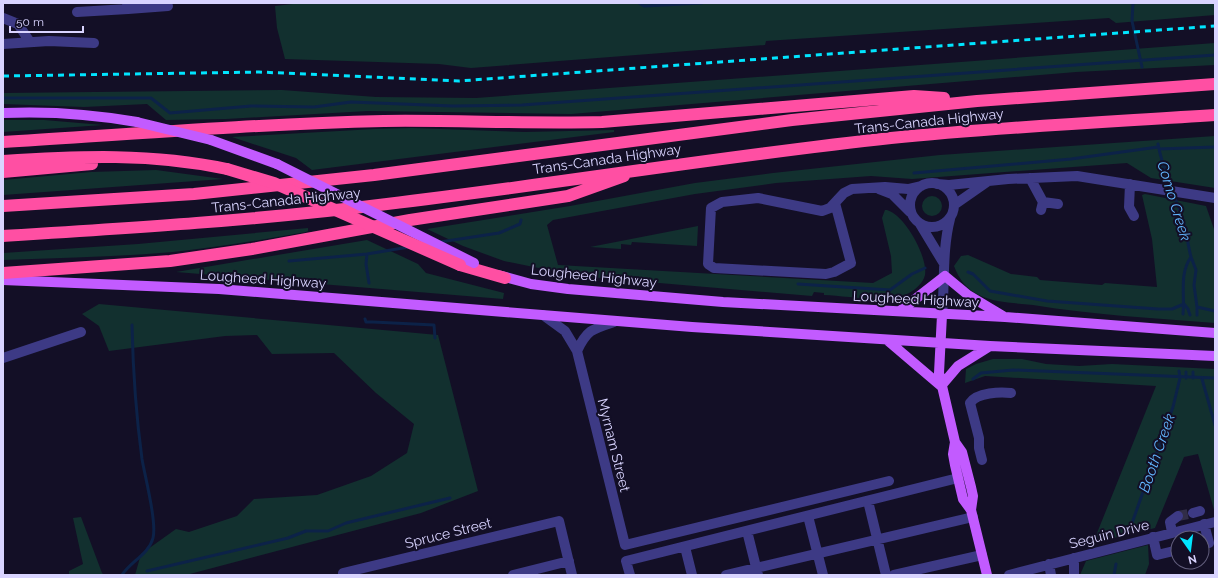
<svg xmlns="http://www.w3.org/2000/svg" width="1218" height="578" font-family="Raleway,sans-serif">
  <rect width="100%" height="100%" fill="#130f26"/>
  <path fill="#12302f" d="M 301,3 L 1215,3 L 1215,15 L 1116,23 L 1109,18 L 766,41 L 765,45 L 471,68 L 439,64 L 285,59 L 277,28 L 275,6 Z
    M 1215,43 L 1215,65 L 1076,72 L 571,114 L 368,111 L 226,119 L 166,120 L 147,104 L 84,107 L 3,104 L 3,93 L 282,90 L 376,97 L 476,98 Z
    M 3,120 L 44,120 L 103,125 L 3,132 Z
    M 412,128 L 525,132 L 614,130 L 614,132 L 312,170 L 296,158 L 232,137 L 375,129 Z
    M 1215,136 L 1215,188 L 1151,178 L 1127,163 L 912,179 L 871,176 L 776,183 L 695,194 L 553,220 L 547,225 L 558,265 L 873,283 L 892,273 L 891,256 L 882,218 L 885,210 L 887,210 C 905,215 928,257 925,275 C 923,283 916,289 909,293 C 889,304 848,296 824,295 L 824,293 L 814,292 L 812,296 L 578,276 L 504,261 L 463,246 L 427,229 L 570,206 L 695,183 L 773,173 L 940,155 Z
    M 156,170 L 223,179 L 3,195 L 3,180 L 91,172 Z
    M 1145,194 L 1206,206 L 1215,232 L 1215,323 C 1154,318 1093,315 1033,305 C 1016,303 995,303 979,295 C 966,289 959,279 954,266 L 961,256 L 968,255 L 1011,274 L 1037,277 L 1040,280 L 1102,285 L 1105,283 L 1157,287 L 1152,239 L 1142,195 Z
    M922 206a10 10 0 1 1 20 0a10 10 0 1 1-20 0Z
    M 698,226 L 697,246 L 632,242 L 631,245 L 621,244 L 621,249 L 590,247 Z
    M 308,228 L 308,231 L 306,232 C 262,240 218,247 173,252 C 117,257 60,258 3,260 L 3,253 L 138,244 Z
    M 367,240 L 418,264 L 426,273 L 504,293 L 503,299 L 176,272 Z
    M 99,304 L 438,335 L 478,491 L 421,513 L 186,575 L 135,575 L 141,554 L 176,529 L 189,532 L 237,516 L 254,499 L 317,495 L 371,476 L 407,453 L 414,424 L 376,393 L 334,353 L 272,354 L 257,335 L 225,336 L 109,351 L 99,326 L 82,314 Z
    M 993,359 L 1022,359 L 1046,364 L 1079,366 L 1112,364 L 1215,369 L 1215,513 L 1198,454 L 1184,457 L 1155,528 L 1093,543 L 1156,386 L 985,376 L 965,383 L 966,369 L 976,364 Z
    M 81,517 L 102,573 L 104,575 L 69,575 L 69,571 L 83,564 L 73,518 Z
    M 1148,545 L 1149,564 L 1145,575 L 1080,575 L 1086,561 Z"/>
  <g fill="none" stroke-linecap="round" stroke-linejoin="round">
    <path stroke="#0c2248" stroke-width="3" d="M 639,3 L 644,6 L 702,3
      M 1133,3 L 1132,21 L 1142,67
      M 3,98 L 151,98 L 170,113 L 251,106 L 314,107 L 351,102 L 453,106 L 522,105 L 1215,55
      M 1158,144 C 1163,172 1176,197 1184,224 C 1187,234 1188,246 1191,257 C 1179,274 1185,294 1183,314
      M 1159,149 L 1215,147
      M 914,173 L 1071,159 L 1158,147
      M 440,242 L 499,233 L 520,224 L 521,220
      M 1191,257 L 1196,270 L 1194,285 L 1197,307 L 1215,311
      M 289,261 L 367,254
      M 968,272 L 973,274 L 990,291 L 1047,301 L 1158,309 L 1172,309 L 1184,304
      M 369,283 L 366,264 L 367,254 L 409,247
      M 798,284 L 890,290 L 912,274 L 925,268
      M 1184,304 L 1188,309 L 1190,315
      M 1197,307 L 1197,315
      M 365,319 L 366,322 L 373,322 L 434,325 L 435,338
      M 1186,378 L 1186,372
      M 1193,378 L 1193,372
      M 973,379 L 981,373 L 1013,370 L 1215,378
      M 1202,379 L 1215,425
      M 1131,526 L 1173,407 L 1180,378 L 1179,371
      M 147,571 L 288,538 L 306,531 L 328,531 L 346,523 L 450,498
      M 122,575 C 130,562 149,554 153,538 C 157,522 145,477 142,459 C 136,415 133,370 132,325
      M 1114,575 L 1116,564"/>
    <path stroke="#312d47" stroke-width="10" stroke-dasharray="10 5" stroke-linecap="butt" d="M 1178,516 L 1193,513"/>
    <path stroke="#3d3a85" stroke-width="10" d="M 127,3 L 128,9 L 168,6
      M 77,12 L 128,9
      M 3,18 L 18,24 L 30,42
      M 3,44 L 49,41 L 94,43
      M 1030,178 L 1043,202 L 1041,210
      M910 205a22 22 0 1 1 44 0a22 22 0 1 1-44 0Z
      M 937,184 L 949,185 L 1008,179 L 1077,176 L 1215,198
      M 1130,184 L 1129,207 L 1134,216
      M 879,189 L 892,194 L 910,212
      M 1043,202 L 1058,204
      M 835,203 L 851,263 L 834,272 L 826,274 L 714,268 L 708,264 L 711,208 L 722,202 L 758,198 L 822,211 L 830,208 L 844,193 L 852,189 L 885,187 L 908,189 L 921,186
      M 954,205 L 987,182
      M 920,224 L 943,262
      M 543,315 L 565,331 L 577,351 L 625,545 L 889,481
      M 942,315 C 945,282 942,250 950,219
      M 577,351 C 587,330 592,329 614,322
      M 3,358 L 81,332
      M 982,460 L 979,448 L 979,438 L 970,403 C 977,392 1001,392 1011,393
      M 868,501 L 886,575
      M 1193,513 L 1200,511
      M 808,516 L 823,575
      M 747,531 L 758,575
      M 1172,532 L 1170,522 L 1178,516
      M 1153,537 L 1157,555 L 1178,550
      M 1202,545 L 1209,543 L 1204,524
      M 685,547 L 692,575
      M 1049,564 L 1051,575
      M 343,573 L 559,521 L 572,575
      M 513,575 L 569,561
      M 630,575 L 626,561 L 958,478
      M 726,575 L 973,517
      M 894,575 L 982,555
      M 1009,575 L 1215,522
      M 1074,575 L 1074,558"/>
    <path stroke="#c25bff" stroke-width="10" d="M 3,113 C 48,111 92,114 137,122
      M 211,140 L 277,164
      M 498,275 L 531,284 L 568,289 L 723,302 L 1005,317 L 1215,333
      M 3,280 L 219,289 L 692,327 L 990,346 L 1215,356
      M 900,311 L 945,276 L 968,295 L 1003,316
      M 942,315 L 939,373 L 955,442 L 953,454 L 955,465 L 963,499 L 971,510
      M 887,340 L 941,386
      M 941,386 L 958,366 L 990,346
      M 955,442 L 962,452 L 971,487 L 973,496 L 971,510 L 987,575"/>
    <path stroke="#ff4fa3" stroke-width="12" d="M 3,142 C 130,134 257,124 384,121 C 456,120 529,124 602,122 L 914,96 L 944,98
      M 3,161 C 79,156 153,153 227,169
      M 3,172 L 92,164
      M 3,206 L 194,194 L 374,175 L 792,120 L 977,101 L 1215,84
      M 3,236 C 131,228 260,220 387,204 C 556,184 723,156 891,138 C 999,127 1107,122 1215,115
      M 460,265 L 505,278
      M 3,273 L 170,261 L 252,249 L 410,220 L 568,196 L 624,176"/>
    <path stroke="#00e5ff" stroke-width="3" stroke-dasharray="6 5" stroke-linecap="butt" d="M 3,76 L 259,72 L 459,81 L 1215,26"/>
    <path stroke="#c25bff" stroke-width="10" d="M 137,122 L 211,140
      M 277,164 L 474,263"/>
    <path stroke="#ff4fa3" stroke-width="12" d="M 227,169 L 274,183 L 460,265"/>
  </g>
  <g text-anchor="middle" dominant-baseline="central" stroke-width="4" stroke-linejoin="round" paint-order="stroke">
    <g font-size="14" fill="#d9d4ff" stroke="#130f26">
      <text transform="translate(929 121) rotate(-6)">Trans-Canada Highway</text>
      <text transform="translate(607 159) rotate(-8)">Trans-Canada Highway</text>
      <text transform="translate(286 200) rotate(-6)">Trans-Canada Highway</text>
      <text transform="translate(594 276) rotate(6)">Lougheed Highway</text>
      <text transform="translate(263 279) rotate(4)">Lougheed Highway</text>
      <text transform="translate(916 299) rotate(3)">Lougheed Highway</text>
      <text transform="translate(614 445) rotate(76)">Myrnam Street</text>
      <text transform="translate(448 533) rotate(-14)">Spruce Street</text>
      <text transform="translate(1109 534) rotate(-14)">Seguin Drive</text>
    </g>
    <g font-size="15" font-style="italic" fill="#62b6ff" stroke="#130f26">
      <text transform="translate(1174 201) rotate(73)">Como Creek</text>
      <text transform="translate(1157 453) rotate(-71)">Booth Creek</text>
    </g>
  </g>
  <rect width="1218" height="578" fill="none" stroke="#d9d4ff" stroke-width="8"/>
  <g transform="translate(1190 550) rotate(166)"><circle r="19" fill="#130f26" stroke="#625e7d"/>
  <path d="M0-3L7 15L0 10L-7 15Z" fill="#00e5ff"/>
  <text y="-6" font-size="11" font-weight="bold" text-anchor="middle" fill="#d9d4ff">N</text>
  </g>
  <path d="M10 26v6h73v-6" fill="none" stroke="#d9d4ff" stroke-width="2"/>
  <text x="16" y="26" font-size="12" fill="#d9d4ff" stroke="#130f26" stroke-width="3" paint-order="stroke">50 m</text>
</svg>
